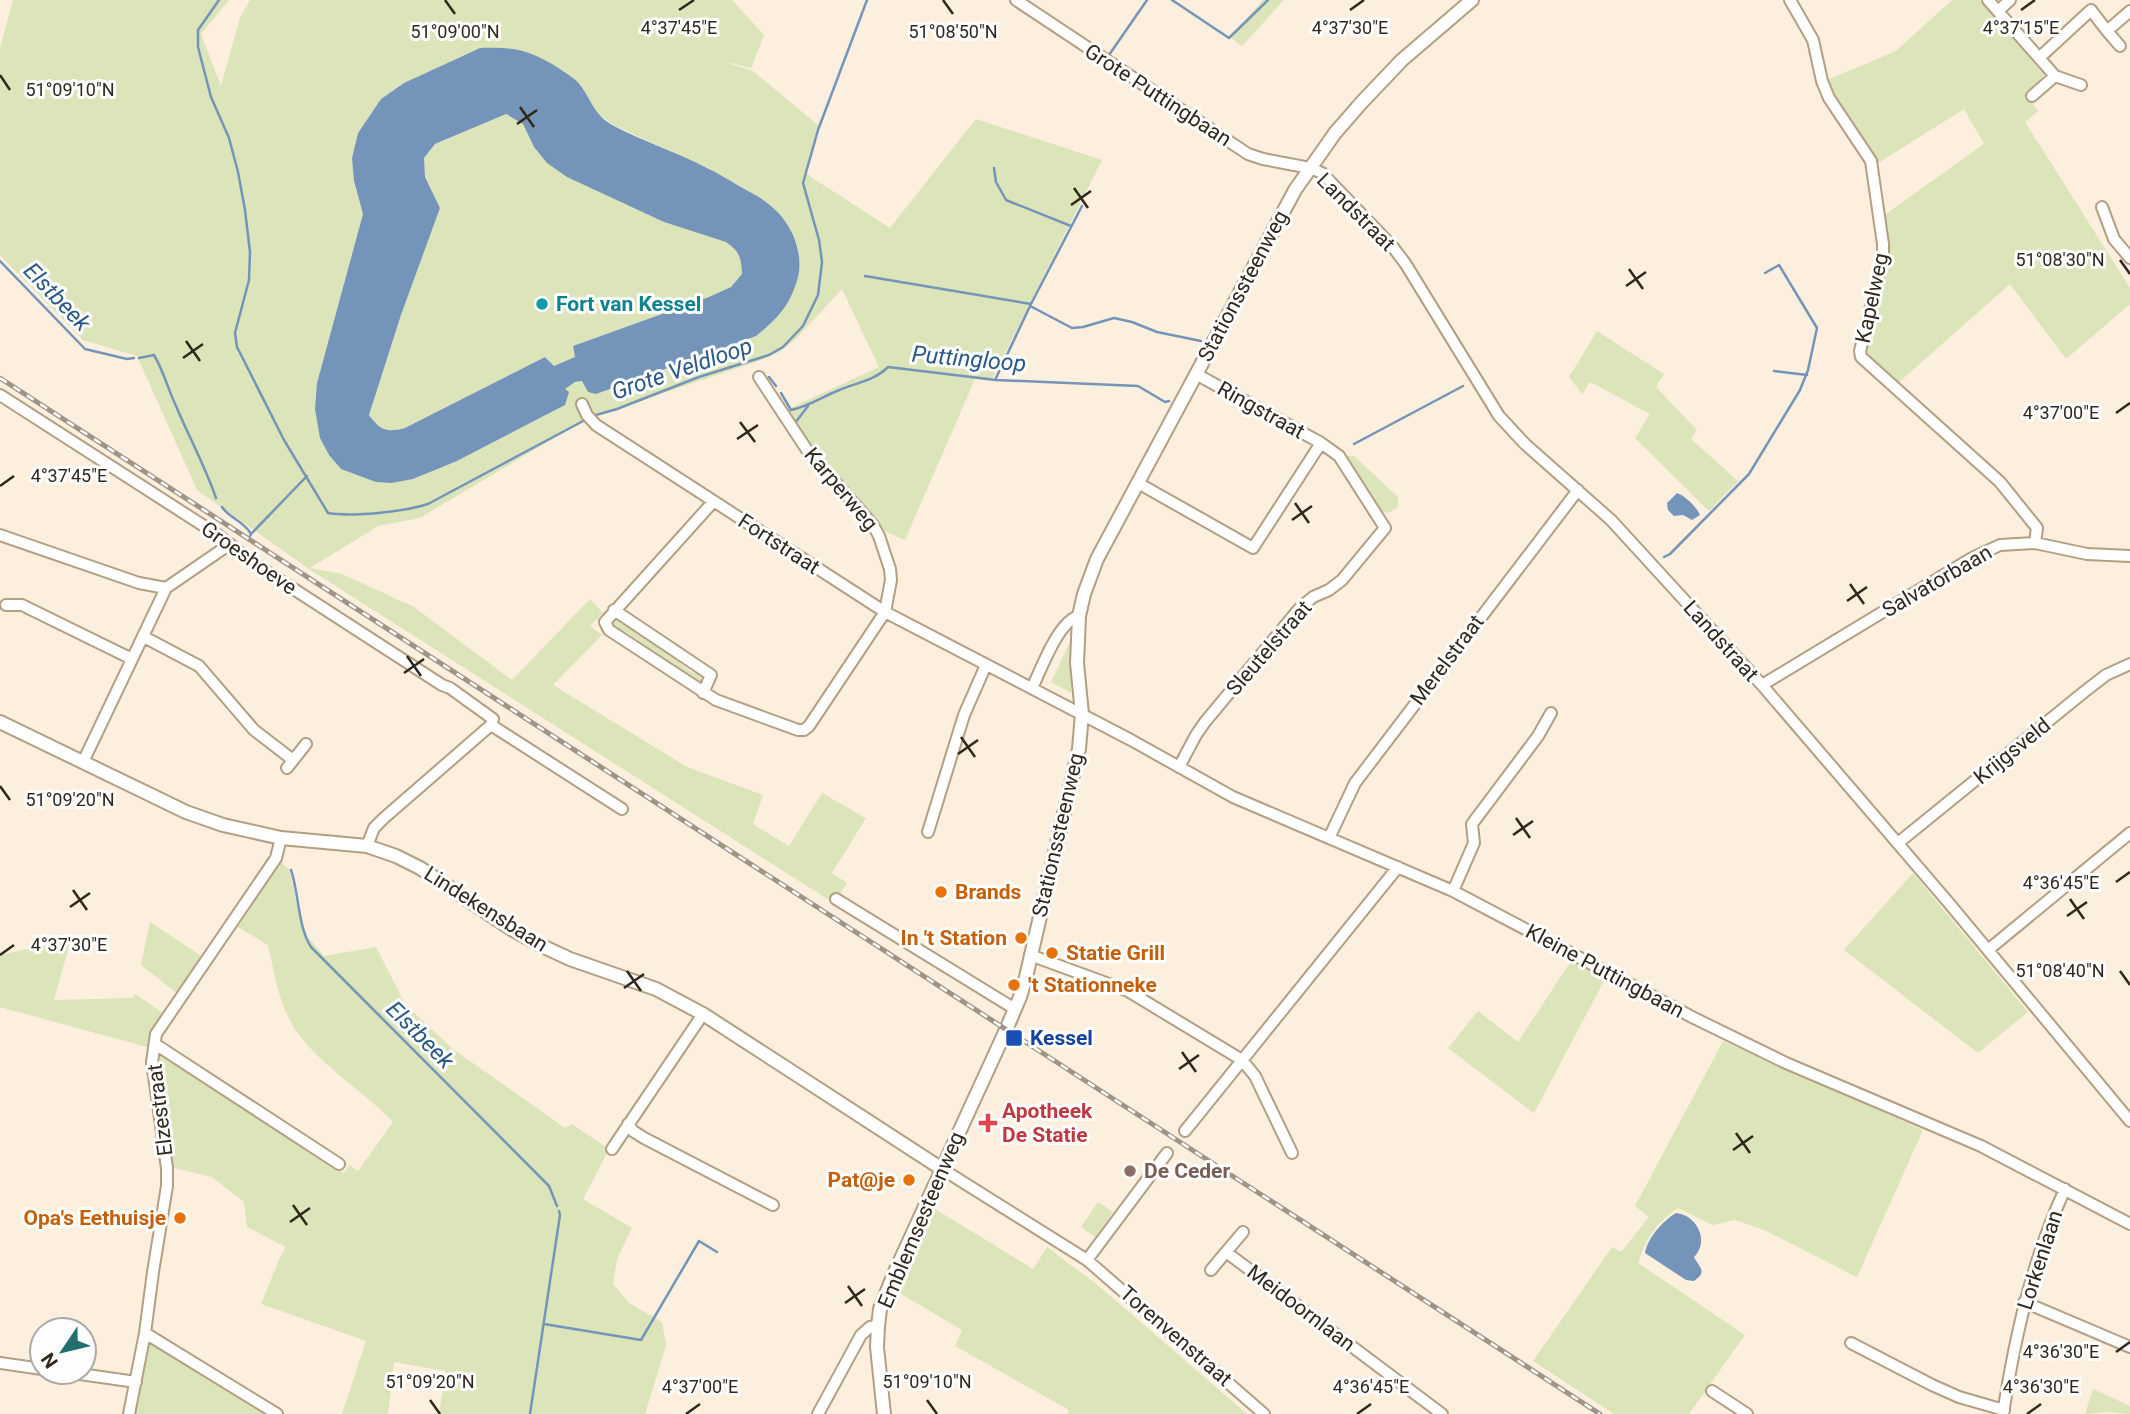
<svg xmlns="http://www.w3.org/2000/svg" width="2130" height="1414" font-family="Roboto,sans-serif">
  <rect width="100%" height="100%" fill="#fcefdd"/>
  <path fill="#dce4ba" fill-rule="evenodd" d="M 13,0 L 229,0 L 201,34 L 221,86 L 240,18 L 250,0 L 732,0 L 764,35 L 751,68 L 721,61 L 753,71 L 819,126 L 805,173 L 890,228 L 976,119 L 1102,160 L 991,381 L 975,379 L 905,540 L 880,529 L 856,498 L 824,463 L 784,411 L 879,367 L 842,289 L 794,341 L 779,352 L 756,362 L 586,419 L 420,518 L 378,526 L 310,568 L 342,574 L 414,607 L 512,680 L 590,599 L 603,613 L 590,626 L 602,635 L 553,685 L 687,767 L 763,795 L 753,824 L 789,846 L 822,793 L 866,818 L 832,873 L 847,883 L 835,901 L 832,902 L 309,569 L 197,490 L 137,356 L 83,340 L 0,255 L 0,48 ZM 480,48 L 551,64 L 580,84 L 597,113 L 613,125 L 708,168 L 762,199 L 773,207 L 791,232 L 798,248 L 800,266 L 583,381 C 575,382 570,384 565,389 L 567,392 L 565,405 L 457,461 L 414,479 L 317,383 L 363,214 L 354,181 L 352,158 L 358,133 L 381,99 L 404,83 Z
    M 1263,0 L 1284,0 L 1242,46 L 1230,37 Z
    M 1952,0 L 1980,0 L 2044,75 L 2026,94 L 2038,111 L 2025,122 L 2130,288 L 2130,304 L 2066,359 L 2010,284 L 1897,384 L 1871,360 L 1865,352 L 1886,269 L 1889,250 L 1883,216 L 1984,144 L 1964,109 L 1875,165 L 1865,140 L 1837,104 L 1825,81 L 1896,51 Z
    M 505,114 L 523,124 L 534,147 L 664,222 L 726,242 C 741,252 741,257 742,274 L 731,287 L 709,297 L 573,346 L 576,357 L 554,366 L 545,357 L 405,428 C 386,433 381,430 369,415 L 401,315 L 440,208 L 425,177 L 424,159 L 434,145 Z
    M 1597,331 L 1664,374 L 1656,387 L 1697,430 L 1691,439 L 1738,481 L 1709,511 L 1635,438 L 1650,414 L 1590,382 L 1582,394 L 1569,377 Z
    M 1346,456 L 1354,456 L 1398,497 L 1398,507 L 1388,513 L 1379,510 L 1345,457 Z
    M 617,619 L 685,659 L 679,663 L 693,673 L 702,671 L 706,677 L 702,686 L 632,644 L 638,640 L 624,631 L 615,632 L 613,623 Z
    M 1070,642 L 1070,646 L 1071,693 L 1051,682 Z
    M 280,862 L 289,869 L 298,909 L 308,937 L 324,956 L 376,947 L 405,1004 L 453,1049 L 565,1128 L 572,1124 L 609,1149 L 583,1199 L 632,1228 L 617,1259 L 613,1284 L 629,1303 L 662,1322 L 666,1345 L 645,1414 L 439,1414 L 446,1371 L 394,1362 L 388,1414 L 342,1414 L 366,1341 L 261,1304 L 279,1260 L 286,1247 L 247,1227 L 244,1202 L 212,1177 L 170,1167 L 156,1058 L 163,1054 L 344,1173 L 350,1165 L 358,1171 L 393,1122 C 363,1090 323,1068 297,1032 C 279,1007 275,975 268,945 L 238,927 Z
    M 1913,873 L 2028,1012 L 1978,1053 L 1844,950 Z
    M 150,922 L 201,956 L 177,993 L 141,965 Z
    M 71,939 L 54,1000 L 133,998 L 135,994 L 163,1013 L 149,1038 L 147,1047 L 0,1007 L 0,951 L 1,955 Z
    M 1571,961 L 1605,979 L 1534,1113 L 1448,1048 L 1478,1011 L 1518,1042 Z
    M 1723,1041 L 1923,1130 L 1857,1277 L 1764,1230 L 1735,1220 L 1713,1225 L 1678,1208 C 1657,1222 1646,1238 1638,1263 L 1745,1335 L 1689,1414 L 1614,1414 L 1533,1361 L 1612,1247 L 1621,1252 L 1649,1217 L 1635,1206 Z
    M 1098,1202 L 1113,1212 L 1095,1237 L 1081,1227 Z
    M 935,1209 L 1033,1269 L 1047,1247 L 1100,1287 L 1247,1414 L 1067,1414 L 1069,1410 L 955,1346 L 962,1330 L 893,1289 Z
    M 151,1341 L 271,1414 L 131,1414 L 148,1344 Z
    M 2093,1389 L 2130,1406 L 2130,1414 L 2108,1412 L 2085,1414 Z"/>
  <path fill="#7495b9" fill-rule="evenodd" d="M 480,48 C 515,47 530,50 560,69 C 567,74 576,79 581,86 C 593,103 594,115 614,126 C 644,142 677,152 707,168 C 718,173 729,180 739,186 C 750,192 762,198 771,206 C 791,222 804,252 798,277 C 790,306 778,318 756,336 L 596,394 L 588,392 L 582,381 L 575,382 L 565,389 L 569,392 L 565,405 L 457,461 L 413,479 L 391,483 L 376,482 L 341,469 L 329,455 L 320,438 L 315,409 L 317,383 L 363,214 L 354,181 L 352,158 L 358,133 L 381,99 L 404,83 ZM 506,114 L 523,124 L 534,147 L 547,163 L 567,177 L 664,222 L 726,242 C 740,252 741,257 742,274 L 731,287 L 709,297 L 573,346 L 575,357 L 554,366 L 545,357 L 405,428 C 386,433 380,430 369,415 L 401,315 L 440,208 L 425,177 L 424,158 L 435,144 Z
    M 1677,493 C 1686,496 1697,508 1700,515 L 1692,520 L 1683,515 L 1674,516 L 1668,510 L 1667,503 Z
    M 1676,1213 C 1697,1215 1710,1241 1694,1257 C 1699,1267 1708,1272 1694,1281 L 1686,1280 L 1645,1253 C 1648,1237 1663,1221 1676,1213 Z"/>
  <g fill="none" stroke-linecap="round" stroke-linejoin="round">
    <path stroke="#7495b9" stroke-width="2.5" d="M 219,0 L 198,30 L 198,47 L 211,97 L 229,138 L 238,172 L 245,210 L 250,252 L 249,280 L 235,333 L 237,347 L 284,440 L 328,513 C 353,517 403,512 428,504 L 585,420
      M 1172,0 L 1229,38 L 1268,0
      M 1109,55 L 1147,0
      M 994,168 L 996,182 L 1006,200 L 1071,226
      M 0,261 L 85,349 L 127,359 L 134,358
      M 865,276 L 1031,304
      M 1032,307 L 1072,328 L 1083,327 L 1114,318 L 1132,322 L 1157,332 L 1201,341
      M 139,358 L 154,355 C 164,372 168,389 176,406 C 189,437 205,466 216,498
      M 1774,371 L 1807,375
      M 769,377 L 776,386
      M 996,378 L 1031,304 L 1082,206
      M 781,393 L 791,410 C 808,407 822,397 837,391 C 855,383 874,381 888,367 L 996,380 L 1138,386 L 1165,402 L 1169,401
      M 596,415 L 617,409 L 699,377 L 769,355 L 783,347 L 803,326 L 818,295 L 822,262 L 819,240 L 803,183 L 818,130 L 867,0
      M 795,423 L 808,406
      M 1354,444 L 1463,386
      M 222,507 C 229,518 244,521 251,534 L 250,536
      M 251,534 L 307,476
      M 1664,557 L 1670,554 L 1749,474 L 1800,390 L 1808,370 L 1817,328 L 1779,265 L 1765,273
      M 291,870 C 299,893 298,928 311,947 L 549,1186 L 557,1206
      M 544,1324 L 641,1340 L 699,1241 L 717,1252
      M 530,1414 L 560,1215 L 559,1211"/>
    <defs>
      <path id="minor" d="M 1016,0 L 1248,154 L 1263,159 L 1310,168 L 1322,173 L 1392,246 L 1405,263 L 1499,416 L 1525,444 L 1611,520 L 1762,685 L 1948,902 L 2130,1121
        M 1790,0 L 1813,40 L 1822,81 L 1829,98 L 1871,161 L 1883,244 L 1883,257 L 1860,351 L 1861,357 L 2000,482 L 2037,528 L 2035,543
        M 1988,0 L 2055,76 L 2081,85
        M 1998,11 L 2010,0
        M 2107,31 L 2120,46
        M 2039,58 L 2091,10 L 2107,31 L 2130,11
        M 2032,96 L 2055,76
        M 2102,207 L 2114,239 L 2130,258
        M 0,395 L 218,535 L 255,564 L 442,685 L 450,688 L 493,719 L 491,725 L 622,809
        M 582,404 L 587,415 L 596,425 L 885,612 L 1131,740 L 1233,797 L 1453,891 L 1694,1018 L 1786,1063 L 1981,1146 L 2130,1224
        M 1138,483 L 1253,548 L 1321,443 L 1196,374
        M 713,502 L 605,622 L 609,630 L 716,700 L 798,730 L 804,730 L 809,726 L 885,612 L 891,580 L 890,569 L 879,536 L 873,525 L 807,450 L 759,377
        M 0,535 L 139,583 L 166,588
        M 6,605 L 22,605 L 132,659
        M 614,610 L 711,675 L 703,693
        M 144,637 L 199,666 L 254,730 L 293,760
        M 1762,685 L 1972,558 L 2000,545 L 2035,543 L 2087,554 L 2130,556
        M 1032,688 C 1041,670 1058,621 1079,616
        M 83,762 L 166,588 L 230,544
        M 1179,767 L 1196,735 L 1205,722 L 1299,609 L 1313,597 L 1329,590 L 1342,580 L 1385,528 L 1339,456 L 1321,443
        M 287,768 L 306,744
        M 928,832 L 964,715 L 986,665
        M 1329,838 L 1355,783 L 1578,490
        M 1898,843 L 2084,692 L 2106,675 L 2130,664
        M 367,846 L 374,828 L 384,818 L 491,725
        M 1453,891 L 1474,843 L 1472,824 L 1538,736 L 1551,713
        M 836,899 L 1015,1009
        M 1988,950 L 2130,833
        M 1030,955 L 1128,991 L 1242,1060 L 1255,1076 L 1292,1153
        M 155,1044 L 339,1164
        M 628,1124 L 633,1131 L 644,1138 L 773,1205
        M 1185,1131 L 1398,867
        M 612,1149 L 703,1014
        M 942,1169 L 1087,1260 L 1264,1414
        M 1226,1252 L 1243,1232
        M 1087,1260 L 1167,1153
        M 1211,1270 L 1226,1252 L 1442,1414
        M 2024,1302 L 2130,1347
        M 145,1333 L 277,1414
        M 1851,1343 L 1932,1385 L 1959,1397 L 2004,1410
        M 0,1363 L 42,1369
        M 66,1372 L 136,1382
        M 1712,1391 L 1747,1414
        M 129,1414 L 145,1333 L 153,1272 L 167,1186 L 167,1168 L 152,1062 L 156,1034 L 276,858 L 281,838
        M 818,1414 L 861,1335 L 870,1327 L 878,1326
        M 2003,1414 C 2015,1336 2032,1261 2065,1189"/>
      <path id="tertiary" d="M 0,722 L 186,812 L 223,825 L 281,838 L 367,846 L 396,856 L 420,868 L 513,930 L 542,946 L 570,959 L 656,989 L 703,1014 L 942,1169
        M 884,1414 L 877,1347 L 878,1326 L 880,1309 L 894,1274 L 1006,1030 L 1020,997 L 1026,977 L 1079,749 L 1082,714 L 1077,663 L 1079,616 L 1084,594 L 1097,559 L 1295,190 L 1335,133 L 1362,102 L 1402,60 L 1472,0"/>
    </defs>
    <use href="#minor" stroke="#b39f82" stroke-width="14"/>
    <use href="#tertiary" stroke="#b39f82" stroke-width="16"/>
    <use href="#minor" stroke="#fff" stroke-width="10"/>
    <use href="#tertiary" stroke="#fff" stroke-width="12"/>
    <defs>
      <path id="rail" d="M 0,378 L 1600,1414"/>
    </defs>
    <use href="#rail" stroke="#9f9485" stroke-width="5"/>
    <use href="#rail" stroke="#fefefe" stroke-width="2.5" stroke-dasharray="8" stroke-linecap="butt"/>
  </g>
  <path fill="none" stroke="#30281c" stroke-width="2.5" d="M 445,0 L 455,14M 943,0 L 953,14M 679,10 L 694,0M 1350,10 L 1364,0M 2021,10 L 2035,0M 0,75 L 10,90M 520,107 L 534,127M 517,124 L 537,110M 1074,188 L 1088,208M 1071,205 L 1091,191M 2120,260 L 2130,274M 1629,269 L 1643,289M 1626,286 L 1646,272M 186,341 L 200,361M 183,358 L 203,344M 2116,413 L 2130,403M 740,422 L 755,442M 737,439 L 758,425M 0,486 L 14,476M 1295,503 L 1309,523M 1292,520 L 1312,506M 1850,584 L 1864,604M 1847,601 L 1867,587M 407,656 L 421,676M 404,673 L 424,659M 961,737 L 975,757M 958,754 L 978,740M 0,786 L 10,800M 1516,818 L 1530,838M 1513,835 L 1533,821M 2116,882 L 2130,872M 73,890 L 87,910M 2070,899 L 2084,919M 70,907 L 90,893M 2067,916 L 2087,902M 0,955 L 14,945M 627,971 L 641,991M 2120,971 L 2130,985M 624,988 L 644,974M 1182,1052 L 1196,1072M 1179,1069 L 1199,1055M 1736,1133 L 1750,1153M 1733,1150 L 1753,1136M 293,1205 L 307,1225M 290,1222 L 310,1208M 848,1286 L 862,1306M 845,1303 L 865,1289M 2116,1352 L 2130,1342M 430,1400 L 440,1414M 927,1400 L 937,1414M 686,1414 L 700,1404M 1357,1414 L 1371,1404M 2027,1414 L 2041,1404"/>
  <circle fill="#0f9aa8" stroke="#fefefe" stroke-width="2.5" cx="542" cy="304" r="7"/>
  <g fill="#e8710a" stroke="#fefefe" stroke-width="2.5">
    <circle cx="941" cy="892" r="7"/>
    <circle cx="1021" cy="938" r="7"/>
    <circle cx="1052" cy="953" r="7"/>
    <circle cx="1014" cy="985" r="7"/>
    <circle cx="909" cy="1180" r="7"/>
    <circle cx="180" cy="1218" r="7"/>
  </g>
  <rect fill="#1a4fb4" stroke="#fefefe" stroke-width="2.5" x="1005" y="1029" width="18" height="18" rx="3.5"/>
  <path fill="#e0444e" stroke="#fefefe" stroke-width="2.5" d="M984.5 1112.5h7v7h7v7h-7v7h-7v-7h-7v-7h7z"/>
  <circle fill="#8d6e63" stroke="#fefefe" stroke-width="2.5" cx="1130" cy="1171" r="7"/>
  <g text-anchor="middle" dominant-baseline="central" stroke-width="6" stroke-linejoin="round" paint-order="stroke">
    <g font-size="21" fill="#30281c" stroke="#fefefe">
      <text transform="translate(1158 95) rotate(33)">Grote Puttingbaan</text>
      <text transform="translate(1356 212) rotate(45)">Landstraat</text>
      <text transform="translate(1243 286) rotate(-62)">Stationssteenweg</text>
      <text transform="translate(1872 298) rotate(-78)">Kapelweg</text>
      <text transform="translate(1261 410) rotate(29)">Ringstraat</text>
      <text transform="translate(841 489) rotate(50)">Karperweg</text>
      <text transform="translate(779 544) rotate(33)">Fortstraat</text>
      <text transform="translate(249 558) rotate(35)">Groeshoeve</text>
      <text transform="translate(1937 581) rotate(-30)">Salvatorbaan</text>
      <text transform="translate(1721 641) rotate(48)">Landstraat</text>
      <text transform="translate(1269 648) rotate(-49)">Sleutelstraat</text>
      <text transform="translate(1447 660) rotate(-53)">Merelstraat</text>
      <text transform="translate(2012 751) rotate(-39)">Krijgsveld</text>
      <text transform="translate(1058 835) rotate(-77)">Stationssteenweg</text>
      <text transform="translate(486 909) rotate(32)">Lindekensbaan</text>
      <text transform="translate(1605 971) rotate(28)">Kleine Puttingbaan</text>
      <text transform="translate(160 1110) rotate(-97)">Elzestraat</text>
      <text transform="translate(921 1220) rotate(-67)">Emblemsesteenweg</text>
      <text transform="translate(2040 1260) rotate(-72)">Lorkenlaan</text>
      <text transform="translate(1301 1308) rotate(37)">Meidoornlaan</text>
      <text transform="translate(1176 1336) rotate(41)">Torenvenstraat</text>
    </g>
    <g font-size="21" font-weight="bold" fill="#0d838f" stroke="#fefefe" text-anchor="start">
      <text x="556" y="304">Fort van Kessel</text>
    </g>
    <g font-size="21" font-weight="bold" fill="#c56008" stroke="#fefefe" text-anchor="start">
      <text x="955" y="892">Brands</text>
      <text x="1007" y="938" text-anchor="end">In 't Station</text>
      <text x="1066" y="953">Statie Grill</text>
      <text x="1028" y="985">'t Stationneke</text>
      <text x="895" y="1180" text-anchor="end">Pat@je</text>
      <text x="166" y="1218" text-anchor="end">Opa's Eethuisje</text>
    </g>
    <g font-size="21" font-weight="bold" fill="#164399" stroke="#fefefe" text-anchor="start">
      <text x="1030" y="1038">Kessel</text>
    </g>
    <g font-size="21" font-weight="bold" fill="#be3a42" stroke="#fefefe" text-anchor="start">
      <text x="1002" y="1111">Apotheek<tspan x="1002" dy="24">De Statie</tspan></text>
    </g>
    <g font-size="21" font-weight="bold" fill="#785e54" stroke="#fefefe" text-anchor="start">
      <text x="1144" y="1171">De Ceder</text>
    </g>
    <g font-size="23" font-style="italic" fill="#285788" stroke="#fefefe">
      <text transform="translate(57 297) rotate(46)">Elstbeek</text>
      <text transform="translate(969 359) rotate(5)">Puttingloop</text>
      <text transform="translate(682 369) rotate(-19)">Grote Veldloop</text>
      <text transform="translate(420 1035) rotate(45)">Elstbeek</text>
    </g>
  </g>
  <g font-size="18" text-anchor="middle" fill="#30281c" stroke="#fefefe" stroke-width="6" stroke-linejoin="round" paint-order="stroke">
    <text x="2021" y="34">4°37'15"E</text>
    <text x="679" y="34">4°37'45"E</text>
    <text x="1350" y="34">4°37'30"E</text>
    <text x="455" y="38">51°09'00"N</text>
    <text x="953" y="38">51°08'50"N</text>
    <text x="70" y="96">51°09'10"N</text>
    <text x="2060" y="266">51°08'30"N</text>
    <text x="2061" y="419">4°37'00"E</text>
    <text x="69" y="482">4°37'45"E</text>
    <text x="70" y="806">51°09'20"N</text>
    <text x="2061" y="889">4°36'45"E</text>
    <text x="69" y="951">4°37'30"E</text>
    <text x="2060" y="977">51°08'40"N</text>
    <text x="2061" y="1358">4°36'30"E</text>
    <text x="430" y="1388">51°09'20"N</text>
    <text x="927" y="1388">51°09'10"N</text>
    <text x="700" y="1393">4°37'00"E</text>
    <text x="1371" y="1393">4°36'45"E</text>
    <text x="2041" y="1393">4°36'30"E</text>
  </g>
  <g transform="translate(63 1351) rotate(235)"><circle r="33" fill="#fefefe" stroke="#aca8a4" stroke-width="2"/>
  <path d="M0-5L12 26L0 18L-12 26Z" fill="#226e70"/>
  <text y="-10" font-size="19" font-weight="bold" text-anchor="middle" fill="#30281c">N</text>
  </g>
</svg>
